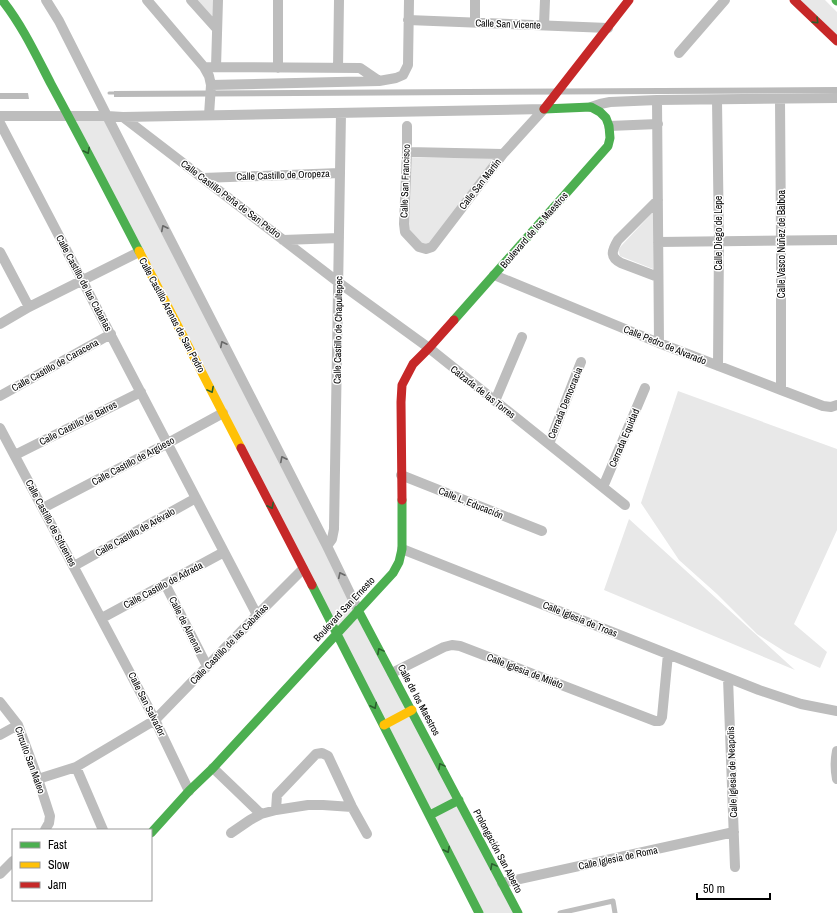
<svg xmlns="http://www.w3.org/2000/svg" width="837" height="913" font-family="'Archivo Narrow',sans-serif">
  <rect width="100%" height="100%" fill="#fff"/>
  <path fill="#e8e8e8" d="M 195,0 L 214,0 L 214,20 Z
    M 800,0 L 825,0 L 837,12 L 837,36 Z
    M 72,118 L 106,118 L 514,913 L 483,913 Z
    M 410,158 L 497,158 L 431,244 L 426,246 L 420,243 L 408,230 Z
    M 654,211 L 653,269 L 620,256 L 618,250 L 622,245 Z
    M 678,391 L 837,449 L 837,530 L 794,624 L 827,652 L 820,668 L 787,653 L 757,634 L 717,594 L 679,560 L 641,503 Z
    M 629,519 L 795,670 L 604,590 Z"/>
  <path fill="#bababa" d="M 837,87 L 837,93 L 114,97 L 114,91 Z
    M 0,93 L 28,93 L 29,99 L 0,99 Z"/>
  <g fill="none" stroke-linecap="round" stroke-linejoin="round">
    <path stroke="#bababa" stroke-width="3" d="M 109,93 L 117,93"/>
    <path stroke="#bdbdbd" stroke-width="5" d="M 560,913 L 613,901 L 615,913"/>
    <path stroke="#bdbdbd" stroke-width="10" d="M 46,0 L 59,21 L 107,116 L 327,546 L 358,610
      M 147,0 L 204,67 L 209,76 L 211,85 L 209,115
      M 191,0 L 217,29
      M 278,0 L 278,68
      M 408,20 L 608,28
      M 475,23 L 475,0
      M 544,25 L 545,0
      M 679,53 L 725,0
      M 204,67 L 360,68 L 379,81
      M 216,67 L 218,0
      M 338,68 L 339,0
      M 211,85 L 379,81 L 396,78 L 403,75 L 408,65 L 409,0
      M 780,99 L 781,241 L 781,390
      M 657,100 L 659,343
      M 717,100 L 719,242 L 718,366
      M 591,107 L 600,104 L 610,102 L 657,100 L 837,98
      M 0,116 L 107,116 L 123,117 L 544,109
      M 123,117 L 338,282 L 429,348 L 625,505
      M 0,123 L 257,615
      M 407,126 L 407,152 L 404,224 L 405,232 L 419,247 L 426,249 L 432,247 L 503,154 L 544,109
      M 609,126 L 658,124
      M 407,152 L 503,154
      M 203,178 L 340,173
      M 658,200 L 618,240 C 612,250 609,257 621,263 L 658,277
      M 283,240 L 339,238
      M 658,242 L 837,240
      M 0,252 L 29,307
      M 494,275 L 659,343 L 781,390 L 823,406 L 831,407 L 837,405
      M 0,324 L 29,307 L 139,252
      M 0,396 L 111,334
      M 495,401 L 522,337
      M 0,428 L 155,720 L 189,791
      M 549,444 L 581,362
      M 15,455 L 141,392
      M 401,475 L 542,531
      M 603,487 L 645,388
      M 43,508 L 168,443 L 223,413
      M 327,546 L 332,539 L 334,529 L 341,113
      M 402,549 L 759,690 L 801,704 L 837,711
      M 74,566 L 196,498
      M 165,584 L 207,666
      M 102,618 L 224,552
      M 392,673 L 444,647 L 452,645 L 460,646 L 655,721 L 660,721 L 662,717 L 668,654
      M 728,678 L 735,867
      M 0,702 L 18,725 L 38,779 L 50,816 L 49,823 L 45,830
      M 0,735 L 18,725
      M 837,751 C 835,761 835,769 837,779
      M 76,767 L 103,830
      M 213,768 L 261,814
      M 38,779 L 76,767 L 155,720 L 257,615 L 303,569
      M 276,810 L 277,795 L 316,754 L 322,753 L 328,756 L 352,807 L 367,834
      M 231,833 L 250,820 L 261,814 L 276,810 L 308,805 L 323,805 L 352,807
      M 0,874 L 13,861
      M 502,883 L 734,832"/>
    <path stroke="#4caf50" stroke-width="9" d="M 2,0 C 22,25 36,55 51,84 C 81,139 110,195 139,251
      M 836,0 L 837,1
      M 454,320 L 608,146 L 610,138 L 609,126 L 606,118 L 600,112 L 591,107 L 544,109
      M 312,585 L 479,913
      M 358,610 L 518,913
      M 430,815 L 459,800
      M 151,833 L 189,791 L 213,768 L 393,573 L 399,562 L 402,549 L 402,500"/>
    <path stroke="#ffc107" stroke-width="9" d="M 139,251 L 241,448
      M 384,725 L 412,710"/>
    <path stroke="#c62828" stroke-width="9" d="M 794,0 L 837,41
      M 544,109 L 629,0
      M 241,448 L 312,585
      M 402,500 L 401,402 L 402,385 L 413,364 L 429,348 L 454,320"/>
  </g>
  <defs><path id="oneway-chevron" d="M-2-3.5L2.5 0L-2 3.5" fill="none" stroke-width="1.6" stroke-linecap="round" stroke-linejoin="round"/></defs>
  <g stroke="#2a602c">
    <use href="#oneway-chevron" transform="translate(816 21) rotate(44)"/>
    <use href="#oneway-chevron" transform="translate(87 151) rotate(63)"/>
    <use href="#oneway-chevron" transform="translate(211 390) rotate(62)"/>
    <use href="#oneway-chevron" transform="translate(271 506) rotate(63)"/>
    <use href="#oneway-chevron" transform="translate(380 651) rotate(-118)"/>
    <use href="#oneway-chevron" transform="translate(374 706) rotate(63)"/>
    <use href="#oneway-chevron" transform="translate(441 766) rotate(-118)"/>
    <use href="#oneway-chevron" transform="translate(447 850) rotate(63)"/>
    <use href="#oneway-chevron" transform="translate(493 866) rotate(-118)"/>
  </g>
  <g stroke="#686868">
    <use href="#oneway-chevron" transform="translate(164 228) rotate(-117)"/>
    <use href="#oneway-chevron" transform="translate(223 344) rotate(-117)"/>
    <use href="#oneway-chevron" transform="translate(283 459) rotate(-117)"/>
    <use href="#oneway-chevron" transform="translate(341 575) rotate(-116)"/>
  </g>
  <g text-anchor="middle" dominant-baseline="central" stroke-width="3" stroke-linejoin="round" paint-order="stroke">
    <g font-size="10" fill="#000" stroke="#fff">
      <text transform="translate(508 24) rotate(2)">Calle San Vicente</text>
      <text transform="translate(283 175) rotate(-2)">Calle Castillo de Oropeza</text>
      <text transform="translate(405 181) rotate(-88)">Calle San Francisco</text>
      <text transform="translate(480 184) rotate(-52)">Calle San Martín</text>
      <text transform="translate(231 199) rotate(37)">Calle Castillo Peña de San Pedro</text>
      <text transform="translate(534 230) rotate(-49)">Boulevard de los Maestros</text>
      <text transform="translate(718 233) rotate(-90)">Calle Diego de Lepe</text>
      <text transform="translate(781 244) rotate(-90)">Calle Vasco Núñez de Balboa</text>
      <text transform="translate(84 283) rotate(62)">Calle Castillo de las Cabañas</text>
      <text transform="translate(172 315) rotate(62)">Calle Castillo Arenas de San Pedro</text>
      <text transform="translate(338 330) rotate(-89)">Calle Castillo de Chapultepec</text>
      <text transform="translate(665 345) rotate(22)">Calle Pedro de Alvarado</text>
      <text transform="translate(55 365) rotate(-29)">Calle Castillo de Caracena</text>
      <text transform="translate(483 392) rotate(38)">Calzada de las Torres</text>
      <text transform="translate(565 403) rotate(-68)">Cerrada Democracia</text>
      <text transform="translate(78 423) rotate(-27)">Calle Castillo de Batres</text>
      <text transform="translate(624 438) rotate(-67)">Cerrada Equidad</text>
      <text transform="translate(133 461) rotate(-28)">Calle Castillo de Argüeso</text>
      <text transform="translate(471 503) rotate(22)">Calle L. Educación</text>
      <text transform="translate(51 523) rotate(62)">Calle Castillo de Sifuentes</text>
      <text transform="translate(135 532) rotate(-29)">Calle Castillo de Arévalo</text>
      <text transform="translate(163 585) rotate(-28)">Calle Castillo de Adrada</text>
      <text transform="translate(344 609) rotate(-47)">Boulevard San Ernesto</text>
      <text transform="translate(580 619) rotate(22)">Calle Iglesia de Troas</text>
      <text transform="translate(186 625) rotate(63)">Calle de Almenar</text>
      <text transform="translate(229 644) rotate(-46)">Calle Castillo de las Cabañas</text>
      <text transform="translate(525 671) rotate(21)">Calle Iglesia de Mileto</text>
      <text transform="translate(419 700) rotate(62)">Calle de los Maestros</text>
      <text transform="translate(147 704) rotate(63)">Calle San Salvador</text>
      <text transform="translate(30 760) rotate(70)">Circuito San Mateo</text>
      <text transform="translate(732 772) rotate(-92)">Calle Iglesia de Neapolis</text>
      <text transform="translate(498 851) rotate(62)">Prolongación San Alberto</text>
      <text transform="translate(618 858) rotate(-12)">Calle Iglesia de Roma</text>
    </g>
  </g>
  <rect x="12" y="829" width="140" height="72" fill="#ffffff" stroke="#999999"/>
  <rect x="20" y="842" width="20" height="6" fill="#4caf50" stroke="#999999"/>
  <text x="48" y="849" font-size="12" fill="#000000">Fast</text>
  <rect x="20" y="862" width="20" height="6" fill="#ffc107" stroke="#999999"/>
  <text x="48" y="869" font-size="12" fill="#000000">Slow</text>
  <rect x="20" y="882" width="20" height="6" fill="#c62828" stroke="#999999"/>
  <text x="48" y="889" font-size="12" fill="#000000">Jam</text>
  <path d="M697 893v6h73v-6" fill="none" stroke="#000000" stroke-width="2"/>
  <text x="703" y="893" font-size="12" fill="#000000" stroke="#ffffff" stroke-width="3" paint-order="stroke">50 m</text>
</svg>
